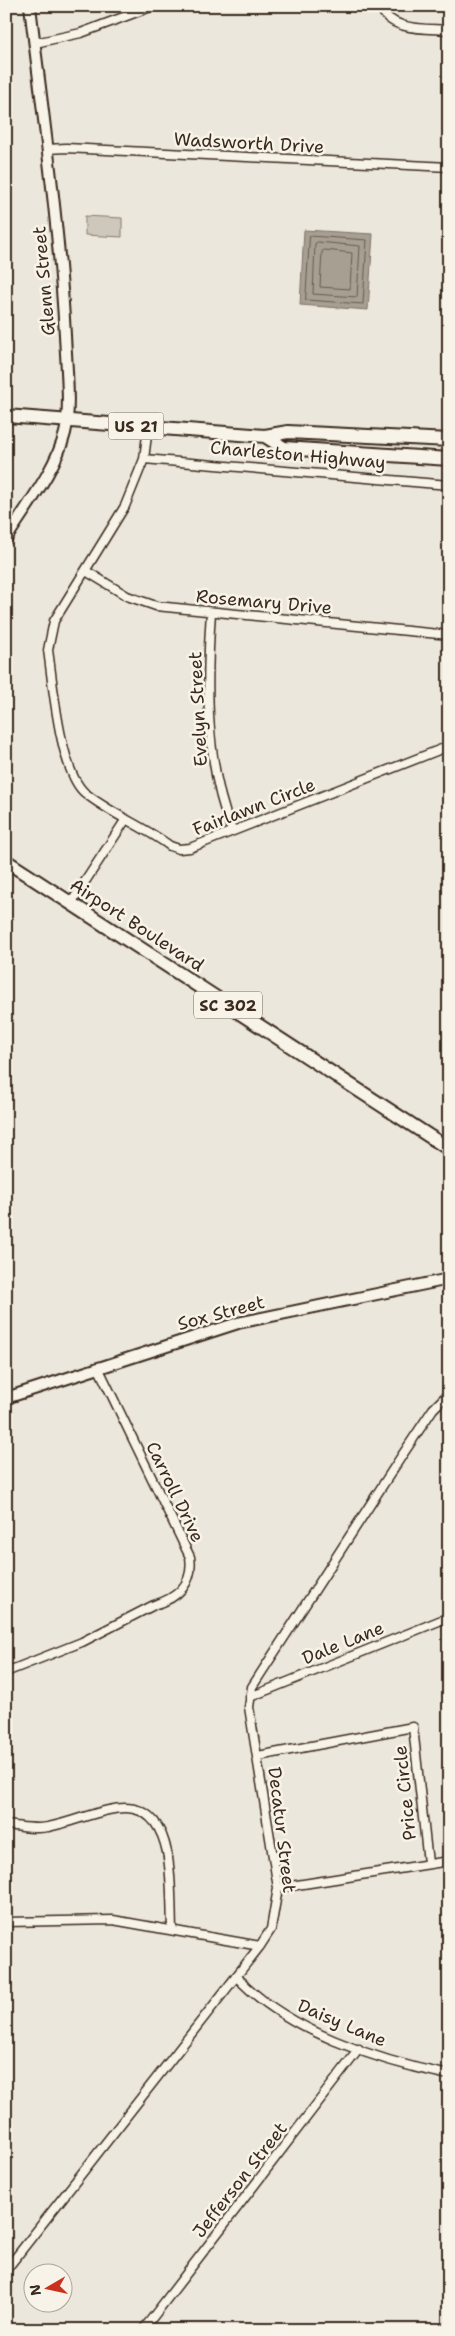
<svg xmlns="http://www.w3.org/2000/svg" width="455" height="2336" font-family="'Shantell Sans',sans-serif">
  <rect width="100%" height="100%" fill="#ece7dc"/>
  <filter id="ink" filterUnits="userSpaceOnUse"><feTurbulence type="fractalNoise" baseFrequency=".02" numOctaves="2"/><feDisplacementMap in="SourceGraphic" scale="10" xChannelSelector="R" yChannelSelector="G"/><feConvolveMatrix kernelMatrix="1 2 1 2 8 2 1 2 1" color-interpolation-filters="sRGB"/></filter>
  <g filter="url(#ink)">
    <path fill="#cec8bc" stroke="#84796d" d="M 85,216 L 122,218 L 122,237 L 85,235 Z"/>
    <path fill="#a89f93" stroke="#7c7064" d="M 304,230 L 373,234 L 368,310 L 300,305 Z"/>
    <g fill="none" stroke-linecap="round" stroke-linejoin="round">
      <path stroke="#67594d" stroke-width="1" d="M 310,236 L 367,240 L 363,304 L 306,300 Z
        M 318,242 L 360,246 L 357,297 L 313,294 L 315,244 Z
        M 325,250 L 352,253 L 350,289 L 320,287 L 322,252 Z"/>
      <defs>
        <path id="minor" d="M 380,6 C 390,32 425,28 449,30
          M 35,43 L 81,33 L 153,6
          M 47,149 L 66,148 L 449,167
          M 148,427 L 144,459 L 125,506 L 54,621 L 48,650 C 53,684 60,772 85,793 C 111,814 143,826 170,846 L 179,849 L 190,848 L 449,746
          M 144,459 L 449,485
          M 86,571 L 127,596 L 156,606 L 449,635
          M 211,612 C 206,684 205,763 232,831
          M 71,903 L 126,819
          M 6,1672 L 82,1642 L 154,1605 C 178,1598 194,1583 190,1557 L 98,1367
          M 250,1697 L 449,1617
          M 258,1756 L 413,1727 L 428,1863
          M 6,1825 C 20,1826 35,1830 48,1827 C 94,1819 151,1777 167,1852 C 172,1877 171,1904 172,1929
          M 278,1888 L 449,1861
          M 6,1922 L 113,1920 L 260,1946
          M 236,1976 C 285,2030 378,2061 449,2075
          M 6,2270 L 260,1946 L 271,1929 L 278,1888 L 249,1707 L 252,1687 L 401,1457 L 433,1409 L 449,1393
          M 143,2330 L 359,2049"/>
        <path id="tertiary" d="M 6,539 C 26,507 56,469 65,433 C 71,410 66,360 65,335 C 59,225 43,116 30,6
          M 6,1398 L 238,1323 L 449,1279"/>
        <path id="primary" d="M 6,416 L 265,436 L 288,432 L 449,440
          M 265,436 L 284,448 L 449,459
          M 6,861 L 449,1149"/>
      </defs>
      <use href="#minor" stroke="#3b2a1e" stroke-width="11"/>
      <use href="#tertiary" stroke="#3b2a1e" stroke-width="14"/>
      <use href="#primary" stroke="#3b2a1e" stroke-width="16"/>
      <use href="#minor" stroke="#f7f3e8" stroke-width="8"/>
      <use href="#tertiary" stroke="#f7f3e8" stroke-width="10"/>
      <use href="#primary" stroke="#f7f3e8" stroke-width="12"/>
    </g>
  </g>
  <g text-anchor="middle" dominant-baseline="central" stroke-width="5" stroke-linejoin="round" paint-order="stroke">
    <g fill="#f7f3e8" stroke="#73665b" stroke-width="1">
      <rect x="108.5" y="412.5" width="55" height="27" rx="4"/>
      <rect x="194" y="991.5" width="68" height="27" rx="4"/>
    </g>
    <g font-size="16" font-weight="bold" fill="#3b2a1e">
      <text x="136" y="426">US 21</text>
      <text x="228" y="1005">SC 302</text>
    </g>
    <g font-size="18" fill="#3b2a1e" stroke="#f7f3e8">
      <text transform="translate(249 143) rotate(3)">Wadsworth Drive</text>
      <text transform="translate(44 281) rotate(-95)">Glenn Street</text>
      <text transform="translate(298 455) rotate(5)">Charleston Highway</text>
      <text transform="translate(264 602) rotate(5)">Rosemary Drive</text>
      <text transform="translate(198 709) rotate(-93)">Evelyn Street</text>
      <text transform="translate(254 807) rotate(-21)">Fairlawn Circle</text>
      <text transform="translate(137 925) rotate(33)">Airport Boulevard</text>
      <text transform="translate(221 1313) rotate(-15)">Sox Street</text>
      <text transform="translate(175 1492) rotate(64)">Carroll Drive</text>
      <text transform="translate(343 1643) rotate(-22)">Dale Lane</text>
      <text transform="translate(405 1793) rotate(-96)">Price Circle</text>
      <text transform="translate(282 1830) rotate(83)">Decatur Street</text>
      <text transform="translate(342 2023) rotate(23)">Daisy Lane</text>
      <text transform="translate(240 2180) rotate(-52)">Jefferson Street</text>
    </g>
  </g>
  <rect width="455" height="2336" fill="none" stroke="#f7f3e8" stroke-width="25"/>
  <rect x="12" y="12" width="430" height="2311" fill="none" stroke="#3b2a1e" stroke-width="2" filter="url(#ink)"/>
  <g transform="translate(48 2288) rotate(261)"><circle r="24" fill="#f7f3e8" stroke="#aca397"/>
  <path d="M0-4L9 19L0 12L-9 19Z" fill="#c8321e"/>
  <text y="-8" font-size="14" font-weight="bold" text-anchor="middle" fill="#3b2a1e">N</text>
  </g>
</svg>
